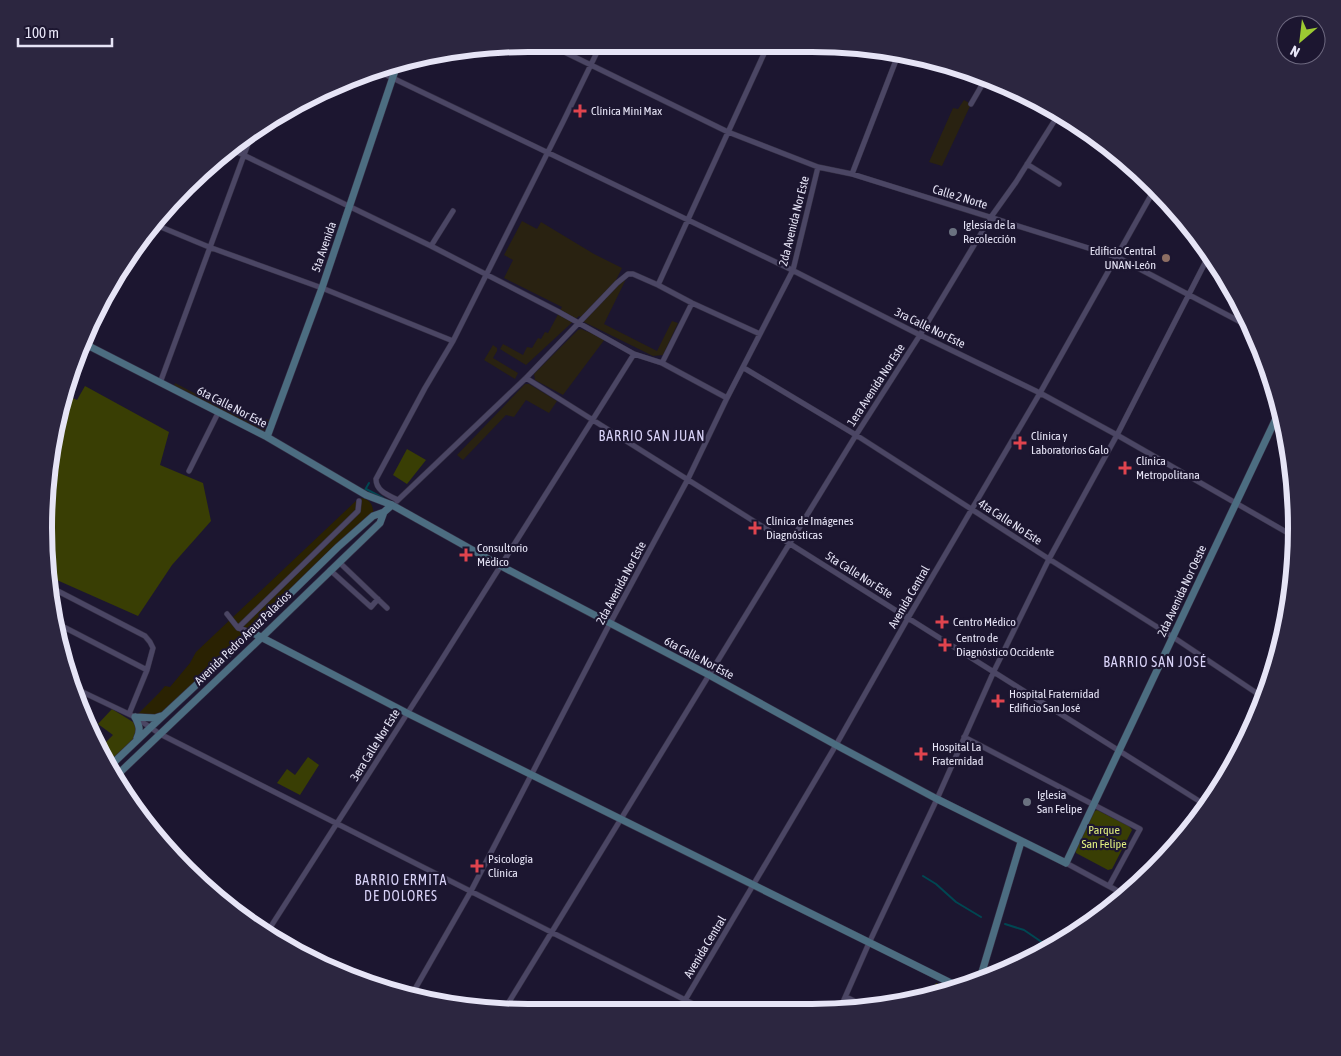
<svg xmlns="http://www.w3.org/2000/svg" width="1341" height="1056" font-family="'Asap Condensed',sans-serif">
  <rect width="100%" height="100%" fill="#1c1630"/>
  <path fill="#292211" d="M 964,100 L 971,104 L 942,166 L 929,162 L 953,108 L 958,109 Z
    M 522,221 L 537,229 L 541,222 L 594,254 L 622,268 L 615,282 L 581,317 L 579,316 L 526,365 L 500,349 L 503,344 L 523,355 L 527,347 L 532,348 L 538,338 L 541,339 L 545,332 L 548,333 L 562,307 L 504,278 L 513,260 L 504,255 Z
    M 627,277 L 604,324 L 657,351 L 672,321 L 678,323 L 663,355 L 653,356 L 582,321 Z
    M 581,329 L 605,339 L 563,395 L 535,380 L 534,374 L 578,330 Z
    M 493,345 L 497,348 L 497,351 L 493,358 L 518,373 L 515,379 L 484,360 Z
    M 175,383 L 261,428 L 263,427 L 266,419 L 269,420 L 265,430 L 261,431 L 174,386 Z
    M 525,384 L 529,384 L 557,401 L 549,413 L 526,400 L 514,417 L 506,415 L 463,460 L 457,455 Z"/>
  <path fill="#393e04" d="M 85,386 L 169,432 L 160,465 L 203,483 L 211,521 L 172,565 L 138,616 L 50,577 L 44,528 L 60,403 L 64,394 L 77,400 Z
    M 407,449 L 426,460 L 407,484 L 393,475 Z
    M 112,709 L 133,722 L 137,727 L 137,733 L 133,740 L 106,765 L 100,748 L 113,735 L 98,724 Z
    M 308,757 L 319,765 L 300,795 L 277,783 L 287,769 L 295,775 Z
    M 1097,810 L 1129,826 L 1132,830 L 1112,869 L 1108,870 L 1076,853 L 1075,849 L 1093,812 Z
    M 1070,926 L 1082,928 L 1055,947 L 1044,953 Z
    M 936,983 L 951,990 L 931,994 Z"/>
  <path fill="#2a2202" d="M 359,498 C 371,498 374,507 373,516 L 163,715 L 135,717 L 159,693 L 165,686 L 170,687 L 190,663 L 196,652 Z"/>
  <g fill="none" stroke-linecap="round" stroke-linejoin="round">
    <path stroke="#004752" stroke-width="2" d="M 366,489 L 383,498
      M 365,490 L 369,483
      M 923,876 L 936,884 L 956,902 L 981,917
      M 1005,924 L 1024,930 L 1052,949"/>
    <defs>
      <path id="street" d="M 548,44 L 728,132 L 818,167 L 852,174 L 1117,257 L 1252,328
        M 378,71 L 788,268 L 920,335 L 1040,393 L 1117,435 L 1295,537
        M 971,104 L 986,78
        M 233,150 L 431,246 L 559,312 L 634,354 L 662,363 L 727,398
        M 1027,164 L 1059,184
        M 852,174 L 898,55
        M 156,225 L 209,247 L 322,288 L 453,341
        M 431,246 L 453,211
        M 658,285 L 768,45
        M 662,363 L 692,303
        M 744,368 L 856,435 L 1049,559 L 1173,637 L 1264,698
        M 526,378 L 1207,806
        M 160,383 L 251,136
        M 189,471 L 218,413
        M 398,500 C 388,495 376,491 376,479 L 425,388 L 453,341 L 563,122 L 601,44
        M 397,501 L 526,378 L 617,283 L 628,274 L 633,274 L 658,285 L 692,303 L 760,334
        M 339,562 L 387,608
        M 330,570 L 371,607 L 378,599
        M 52,588 L 145,636 L 150,642 L 153,648 L 147,670
        M 227,614 L 238,628 L 251,632
        M 56,623 L 147,670 L 129,714
        M 238,628 L 358,511 L 359,501
        M 74,688 L 135,717 L 160,734 L 709,1012
        M 964,737 L 1140,829 L 1109,886
        M 1066,863 L 1127,896
        M 266,934 L 437,667 L 634,354
        M 411,996 L 471,891 L 608,627 L 688,479 L 727,398 L 793,270 L 818,167
        M 846,997 L 867,1007
        M 504,1010 L 856,435 L 920,335 L 991,217 L 1016,182 L 1060,112
        M 839,1011 L 869,943 L 937,799 L 994,671 L 1049,559 L 1117,435 L 1208,257
        M 678,1012 L 836,745 L 908,618 L 1040,393 L 1154,190"/>
      <path id="secondary" d="M 1053,108 L 1056,109
        M 85,344 L 267,437 L 366,495 L 392,505 L 501,566 L 709,675 L 836,745 L 937,799 L 1066,863 L 1280,410
        M 267,437 L 322,288 L 398,62
        M 251,632 L 407,713 L 961,988
        M 135,717 L 155,718 L 161,716
        M 135,717 C 139,725 141,730 137,738
        M 108,768 L 151,727 L 209,673 L 338,547 L 373,516 L 384,512 L 392,505
        M 114,778 L 261,638 L 380,523 L 384,512
        M 979,982 L 1021,842"/>
    </defs>
    <use href="#street" stroke="#342f44" stroke-width="6"/>
    <use href="#secondary" stroke="#342f44" stroke-width="8"/>
    <use href="#street" stroke="#4b4664" stroke-width="5"/>
    <use href="#secondary" stroke="#4c6d81" stroke-width="7"/>
  </g>
  <g fill="#e0444e" stroke="#1c1630" stroke-width="2">
    <path d="M577.5 103.5h5v5h5v5h-5v5h-5v-5h-5v-5h5z"/>
    <path d="M1017.5 435.5h5v5h5v5h-5v5h-5v-5h-5v-5h5z"/>
    <path d="M1122.5 460.5h5v5h5v5h-5v5h-5v-5h-5v-5h5z"/>
    <path d="M752.5 520.5h5v5h5v5h-5v5h-5v-5h-5v-5h5z"/>
    <path d="M463.5 547.5h5v5h5v5h-5v5h-5v-5h-5v-5h5z"/>
    <path d="M939.5 614.5h5v5h5v5h-5v5h-5v-5h-5v-5h5z"/>
    <path d="M942.5 637.5h5v5h5v5h-5v5h-5v-5h-5v-5h5z"/>
    <path d="M995.5 693.5h5v5h5v5h-5v5h-5v-5h-5v-5h5z"/>
    <path d="M918.5 746.5h5v5h5v5h-5v5h-5v-5h-5v-5h5z"/>
    <path d="M474.5 858.5h5v5h5v5h-5v5h-5v-5h-5v-5h5z"/>
  </g>
  <g fill="#6b7280" stroke="#1c1630" stroke-width="2">
    <circle cx="953" cy="232" r="5"/>
    <circle cx="1027" cy="802" r="5"/>
  </g>
  <circle fill="#8d6e63" stroke="#1c1630" stroke-width="2" cx="1166" cy="258" r="5"/>
  <g text-anchor="middle" dominant-baseline="central" stroke-width="4.5" stroke-linejoin="round" paint-order="stroke">
    <g font-size="12" fill="#e6e4f6" stroke="#1c1630" text-anchor="start">
      <text x="591" y="111">Clínica Mini Max</text>
      <text x="963" y="225">Iglesia de la<tspan x="963" dy="14">Recolección</tspan></text>
      <text x="1156" y="251" text-anchor="end">Edificio Central<tspan x="1156" dy="14">UNAN-León</tspan></text>
      <text x="1031" y="436">Clínica y<tspan x="1031" dy="14">Laboratorios Galo</tspan></text>
      <text x="1136" y="461">Clínica<tspan x="1136" dy="14">Metropolitana</tspan></text>
      <text x="766" y="521">Clínica de Imágenes<tspan x="766" dy="14">Diagnósticas</tspan></text>
      <text x="477" y="548">Consultorio<tspan x="477" dy="14">Médico</tspan></text>
      <text x="953" y="622">Centro Médico</text>
      <text x="956" y="638">Centro de<tspan x="956" dy="14">Diagnóstico Occidente</tspan></text>
      <text x="1009" y="694">Hospital Fraternidad<tspan x="1009" dy="14">Edificio San José</tspan></text>
      <text x="932" y="747">Hospital La<tspan x="932" dy="14">Fraternidad</tspan></text>
      <text x="1037" y="795">Iglesia<tspan x="1037" dy="14">San Felipe</tspan></text>
      <text x="488" y="859">Psicologia<tspan x="488" dy="14">Clínica</tspan></text>
    </g>
    <g font-size="12" fill="#e6e4f6" stroke="#1c1630">
      <text transform="translate(960 197) rotate(17)">Calle 2 Norte</text>
      <text transform="translate(794 221) rotate(-76)">2da Avenida Nor Este</text>
      <text transform="translate(324 247) rotate(-71)">5ta Avenida</text>
      <text transform="translate(930 328) rotate(26)">3ra Calle Nor Este</text>
      <text transform="translate(876 385) rotate(-57)">1era Avenida Nor Este</text>
      <text transform="translate(232 407) rotate(27)">6ta Calle Nor Este</text>
      <text transform="translate(1010 522) rotate(33)">4ta Calle No Este</text>
      <text transform="translate(859 575) rotate(32)">5ta Calle Nor Este</text>
      <text transform="translate(621 583) rotate(-62)">2da Avenida Nor Este</text>
      <text transform="translate(1182 591) rotate(-65)">2da Avenida Nor Oeste</text>
      <text transform="translate(909 597) rotate(-60)">Avenida Central</text>
      <text transform="translate(243 638) rotate(-44)">Avenida Pedro Arauz Palacios</text>
      <text transform="translate(699 658) rotate(28)">6ta Calle Nor Este</text>
      <text transform="translate(375 745) rotate(-58)">3era Calle Nor Este</text>
      <text transform="translate(705 947) rotate(-59)">Avenida Central</text>
    </g>
    <g font-size="12" fill="#e0ee7f" stroke="#1c1630">
      <text x="1104" y="830">Parque<tspan x="1104" dy="14">San Felipe</tspan></text>
    </g>
    <g font-size="14" letter-spacing="1" fill="#d9d3f8" stroke="#1c1630">
      <text x="652" y="436">BARRIO SAN JUAN</text>
      <text x="1155" y="662">BARRIO SAN JOSÉ</text>
      <text x="401" y="880">BARRIO ERMITA<tspan x="401" dy="16">DE DOLORES</tspan></text>
    </g>
  </g>
  <path d="M0 0H1341V1056H0ZM528 52H812A476 476 0 0 1 1288 528V528A476 476 0 0 1 812 1004H528A476 476 0 0 1 52 528V528A476 476 0 0 1 528 52Z" fill="#2c2640" fill-rule="evenodd"/>
  <path fill="none" stroke="#e6e4f6" stroke-width="6" d="M528 52H812A476 476 0 0 1 1288 528V528A476 476 0 0 1 812 1004H528A476 476 0 0 1 52 528V528A476 476 0 0 1 528 52Z"/>
  <g transform="translate(1301 40) rotate(208)"><circle r="24" fill="#1c1630" stroke="#6d687f"/>
  <path d="M0-4L9 19L0 12L-9 19Z" fill="#9cca32"/>
  <text y="-8" font-size="14" font-weight="bold" text-anchor="middle" fill="#e6e4f6">N</text>
  </g>
  <path d="M18 38v8h94v-8" fill="none" stroke="#e6e4f6" stroke-width="2.5"/>
  <text x="25" y="38" font-size="15" fill="#e6e4f6" stroke="#1c1630" stroke-width="4" paint-order="stroke">100 m</text>
</svg>
